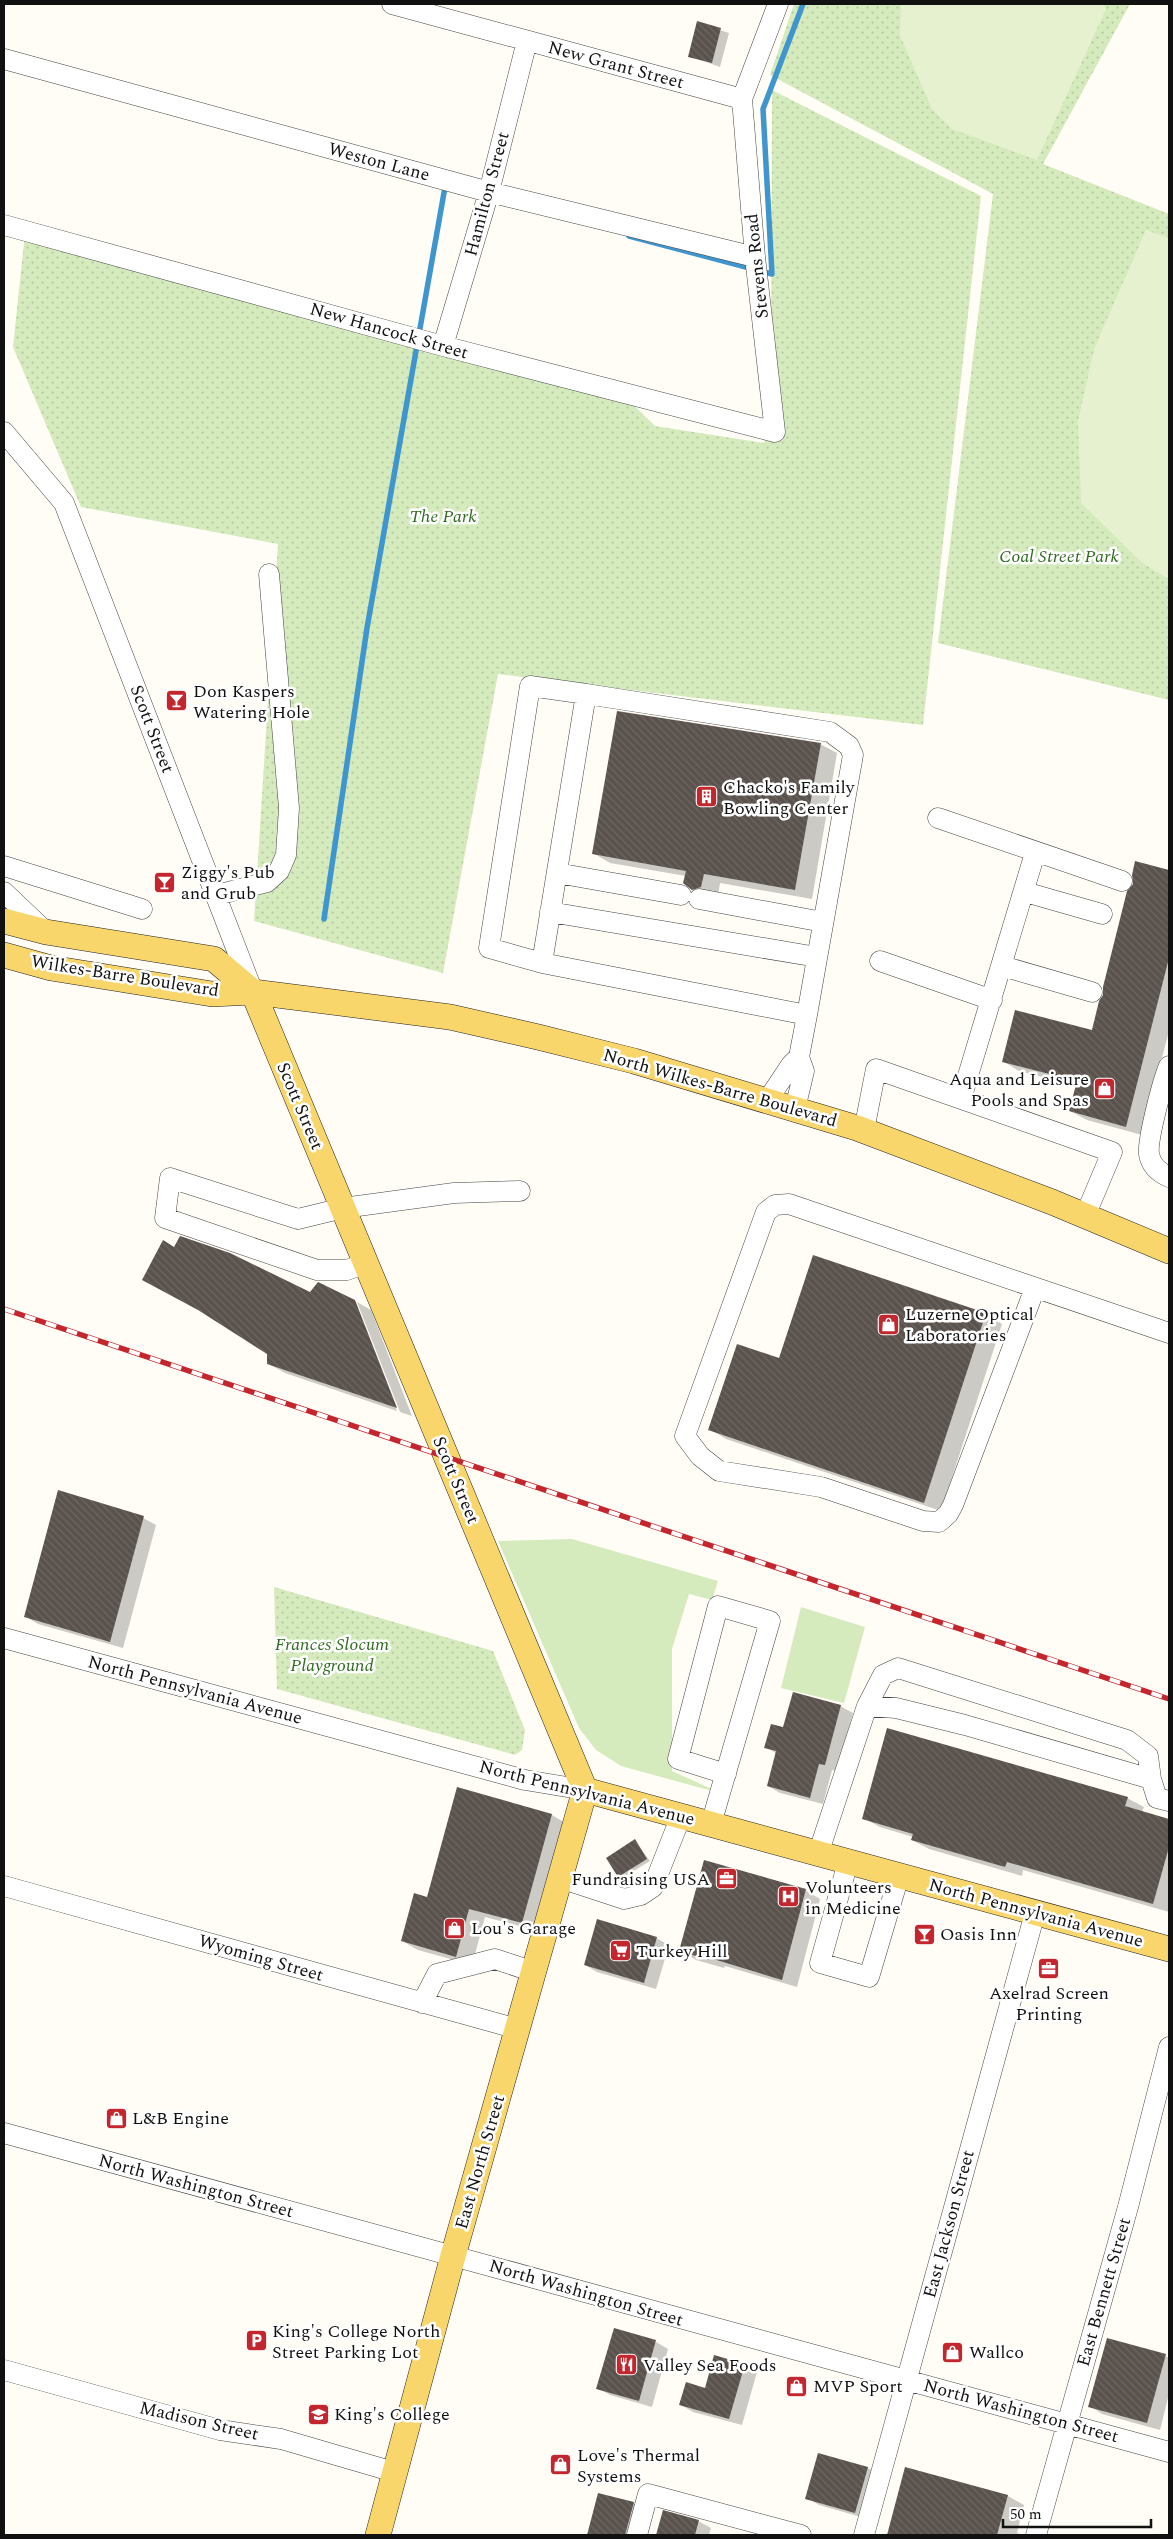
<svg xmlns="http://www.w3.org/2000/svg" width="1173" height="2539" font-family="Spectral,serif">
  <defs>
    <pattern id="park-dots" width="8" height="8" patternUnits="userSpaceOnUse" patternTransform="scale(1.25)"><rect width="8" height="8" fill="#d5ebbd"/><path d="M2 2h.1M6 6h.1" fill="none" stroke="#b6c8a1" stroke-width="1.8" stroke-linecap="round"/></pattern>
    <pattern id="building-back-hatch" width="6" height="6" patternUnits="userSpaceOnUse" patternTransform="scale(1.25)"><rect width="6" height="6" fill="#5a524d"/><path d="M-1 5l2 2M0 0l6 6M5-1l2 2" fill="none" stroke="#6d6662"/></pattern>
  </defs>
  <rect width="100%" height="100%" fill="#fffdf5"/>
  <path fill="#d5ebbd" d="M 572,1539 L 718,1581 L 712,1600 L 689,1594 L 672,1649 L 672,1771 L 723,1794 L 621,1766 L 596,1750 L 579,1728 L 498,1541 Z
    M 801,1607 L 865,1627 L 844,1703 L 781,1688 Z"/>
  <path fill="url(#park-dots)" d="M 794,4 L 1130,4 L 1043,164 L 1169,214 L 1169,700 L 938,643 L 993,194 L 770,75 Z
    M 772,90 L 981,196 L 923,725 L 498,674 L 443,973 L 254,921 L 278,544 L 81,507 L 13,347 L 25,233 L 618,390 L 655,426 L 764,443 L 771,404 Z
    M 274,1587 L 493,1651 L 525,1730 L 522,1750 L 515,1755 L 277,1689 Z"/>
  <path fill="#e6f2cf" d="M 901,4 L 1103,4 L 1106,9 L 1037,160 L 952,129 L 932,109 L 900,36 Z
    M 1146,230 L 1169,238 L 1169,579 L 1142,563 L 1081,503 L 1078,421 L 1094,349 Z"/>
  <path fill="#0003" d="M 698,23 L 729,33 L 720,67 L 689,56 Z
    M 820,744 L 837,753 L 812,899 L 720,883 L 718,896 L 709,899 L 692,889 L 686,876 L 610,863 L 593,853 Z
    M 1136,863 L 1169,871 L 1169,1031 L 1142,1135 L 1087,1120 L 1070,1111 L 1077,1086 L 1019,1071 L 1003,1061 L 1092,1031 L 1105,995 L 1135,885 Z
    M 174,1248 L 310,1294 L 354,1300 L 397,1411 L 285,1373 L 269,1364 L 268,1354 Z
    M 357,1302 L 371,1310 L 412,1416 L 400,1412 Z
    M 985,1314 L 1002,1324 L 941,1511 L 726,1439 L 710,1429 L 780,1359 Z
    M 143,1518 L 156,1525 L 123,1648 L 38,1624 L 26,1617 Z
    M 840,1706 L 853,1713 L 837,1771 L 832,1770 L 823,1804 L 780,1793 L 768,1786 L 777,1754 L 766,1747 L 784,1729 Z
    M 1127,1798 L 1144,1807 L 1142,1812 L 1169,1820 L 1169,1912 L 1023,1870 L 1022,1876 L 929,1849 L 912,1840 L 913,1837 L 880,1827 L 863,1818 Z
    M 552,1815 L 567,1824 L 538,1931 L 485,1917 L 472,1965 L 418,1950 L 402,1941 L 428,1898 Z
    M 635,1841 L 650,1861 L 622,1878 L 619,1876 Z
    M 805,1890 L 820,1899 L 797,1987 L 725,1966 L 724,1968 L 696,1960 L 681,1951 Z
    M 656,1938 L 669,1945 L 656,1989 L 597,1972 L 585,1965 Z
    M 615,2330 L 656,2342 L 668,2349 L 652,2407 L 610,2395 L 598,2388 Z
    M 1166,2356 L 1169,2358 L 1169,2394 L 1160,2430 L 1102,2414 L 1090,2406 Z
    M 744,2365 L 757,2372 L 742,2425 L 693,2412 L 681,2405 Z
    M 819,2454 L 868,2468 L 880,2475 L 868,2519 L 819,2505 L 807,2498 Z
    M 906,2469 L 1008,2496 L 1024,2505 L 1017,2533 L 1023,2535 L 889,2535 Z
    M 598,2495 L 633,2503 L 649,2513 L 643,2535 L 588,2535 Z
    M 664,2512 L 698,2521 L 711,2528 L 709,2535 L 658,2535 Z"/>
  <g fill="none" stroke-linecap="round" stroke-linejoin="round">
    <path stroke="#3f96cf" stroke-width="5.5" d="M 629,236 L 772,274 L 763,109 L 803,4
      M 324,919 L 367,628 L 445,187 L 449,188"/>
  </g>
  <path fill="url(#building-back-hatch)" d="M 697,21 L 721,28 L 712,63 L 688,57 Z
    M 617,711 L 821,743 L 795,890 L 704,874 L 701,887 L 692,890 L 683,883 L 686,871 L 592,854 Z
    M 1135,861 L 1169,870 L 1169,958 L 1126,1127 L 1069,1111 L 1077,1081 L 1002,1062 L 1015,1010 L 1092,1030 L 1099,1001 L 1103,995 L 1103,987 L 1127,891 L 1133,884 L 1132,875 Z
    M 180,1236 L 230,1253 L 310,1292 L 318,1282 L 355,1300 L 397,1408 L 267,1364 L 267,1354 L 198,1310 L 142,1280 L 163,1240 L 174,1247 Z
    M 813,1255 L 986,1313 L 924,1503 L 708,1430 L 737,1344 L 779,1358 Z
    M 58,1490 L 144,1516 L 110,1642 L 24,1617 Z
    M 793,1692 L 841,1705 L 825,1765 L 819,1764 L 810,1798 L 767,1786 L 776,1751 L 764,1748 L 771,1724 L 783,1727 Z
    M 887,1728 L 1128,1797 L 1125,1806 L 1169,1819 L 1169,1847 L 1153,1904 L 1007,1862 L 1005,1867 L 911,1840 L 913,1834 L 862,1819 Z
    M 457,1787 L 552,1814 L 522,1923 L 469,1909 L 456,1957 L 401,1941 L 414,1893 L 427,1897 Z
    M 635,1839 L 647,1859 L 618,1877 L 606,1858 Z
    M 704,1860 L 806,1889 L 782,1980 L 710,1958 L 709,1960 L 679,1951 Z
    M 597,1919 L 657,1937 L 644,1983 L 584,1965 Z
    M 614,2328 L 656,2340 L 639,2401 L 596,2389 Z
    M 1107,2338 L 1166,2354 L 1147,2423 L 1088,2407 Z
    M 714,2355 L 745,2364 L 729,2419 L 679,2405 L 686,2382 L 705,2388 Z
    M 818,2453 L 868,2467 L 855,2513 L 805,2499 Z
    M 905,2467 L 1008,2495 L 997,2535 L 887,2535 Z
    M 598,2493 L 634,2502 L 625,2535 L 587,2535 Z
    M 663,2510 L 699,2520 L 695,2535 L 656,2535 Z"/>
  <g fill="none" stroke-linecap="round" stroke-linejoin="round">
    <defs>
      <path id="minor" d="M 392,4 L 742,99
        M 4,59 L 489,192 L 755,257
        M 4,225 L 443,346 L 775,432 L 755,257 L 742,99 L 778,4
        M 443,346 L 489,192 L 527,41
        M 4,432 L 64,503 L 253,992
        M 938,818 L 1122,881
        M 4,866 L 142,909
        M 557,873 L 681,895
        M 4,892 L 46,932
        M 1025,892 L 1102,914
        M 217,895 L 267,882 L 279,871 L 286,855 L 289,808 L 269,574
        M 699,899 L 823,922
        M 550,912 L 817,957
        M 880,961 L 992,1000
        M 542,963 L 489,948 L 530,686 L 586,694
        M 1002,966 L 1092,992
        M 1169,1066 C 1163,1080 1147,1140 1149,1154 C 1151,1166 1160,1173 1169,1177
        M 961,1099 L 1035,853
        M 767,1101 L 791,1065 L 799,1057
        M 795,1109 L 804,1071 L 799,1057 L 807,1015 L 853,755 L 849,746 L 830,732 L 586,694 L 542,963 L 807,1015
        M 864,1130 L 876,1069 L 1112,1152 L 1085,1216
        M 366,1263 L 347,1270 L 317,1270 L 165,1218 L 170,1178 L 298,1219 L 343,1208 L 454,1193 L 520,1191
        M 1035,1288 L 953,1505 L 948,1514 L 939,1522 L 923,1521 L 821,1487 L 719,1471 L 700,1456 L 685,1436 L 766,1212 L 775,1205 L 789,1204 L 1169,1333
        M 4,1638 L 525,1780 L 585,1790
        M 867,1706 L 896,1708 L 965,1725 L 1151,1779
        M 711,1824 L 770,1621 L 718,1606 L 678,1759 L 726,1774
        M 818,1854 L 867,1706 L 883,1675 L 898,1668 L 1127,1740 L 1148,1756 L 1151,1779 L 1157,1798 L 1169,1801
        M 848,1862 L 820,1963 L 869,1977 L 899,1876
        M 560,1878 L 624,1899 L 641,1895 L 653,1887 L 681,1816
        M 4,1886 L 518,2029
        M 422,2003 L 437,1974 L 495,1959 L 534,1972
        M 4,2133 L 1169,2452
        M 4,2370 L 220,2430 L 281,2439 L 394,2472
        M 637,2535 L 648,2494 L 801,2535
        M 864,2535 L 1035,1913
        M 1036,2535 L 1128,2207 L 1169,2047"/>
      <path id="major" d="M 4,921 L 46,932 L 214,959 L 253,992 L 585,1790
        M 4,955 L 51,968 L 212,994 L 253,992 L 450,1017 L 538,1037 L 634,1061 L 857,1128 L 1052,1202 L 1169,1251
        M 585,1790 L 1169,1949
        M 378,2535 L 453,2256 L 585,1790"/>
    </defs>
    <use href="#minor" stroke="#444" stroke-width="21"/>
    <use href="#major" stroke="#222" stroke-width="26"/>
    <use href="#minor" stroke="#fff" stroke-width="20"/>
    <use href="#major" stroke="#f9d66b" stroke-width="25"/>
    <defs>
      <path id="rail" d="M 4,1309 L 1169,1699"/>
    </defs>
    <use href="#rail" stroke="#c4262e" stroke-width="5.5"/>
    <use href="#rail" stroke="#fff" stroke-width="4" stroke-dasharray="11" stroke-linecap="butt"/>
  </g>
  <defs>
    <symbol id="bar-square" viewBox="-11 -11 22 22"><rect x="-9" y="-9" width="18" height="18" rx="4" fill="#c4262e" stroke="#fff"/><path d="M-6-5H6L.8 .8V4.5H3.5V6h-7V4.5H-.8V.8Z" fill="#fff"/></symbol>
    <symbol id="building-square" viewBox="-11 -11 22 22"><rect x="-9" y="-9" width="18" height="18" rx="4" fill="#c4262e" stroke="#fff"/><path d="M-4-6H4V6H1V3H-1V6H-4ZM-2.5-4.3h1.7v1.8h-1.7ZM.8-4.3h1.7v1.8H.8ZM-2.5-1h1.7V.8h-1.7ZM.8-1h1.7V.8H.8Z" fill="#fff"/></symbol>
    <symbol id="shop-square" viewBox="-11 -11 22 22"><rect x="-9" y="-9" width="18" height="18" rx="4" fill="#c4262e" stroke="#fff"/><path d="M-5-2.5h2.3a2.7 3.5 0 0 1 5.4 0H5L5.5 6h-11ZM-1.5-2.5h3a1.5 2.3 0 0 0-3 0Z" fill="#fff"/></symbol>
    <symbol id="office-square" viewBox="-11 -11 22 22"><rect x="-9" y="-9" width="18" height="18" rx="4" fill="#c4262e" stroke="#fff"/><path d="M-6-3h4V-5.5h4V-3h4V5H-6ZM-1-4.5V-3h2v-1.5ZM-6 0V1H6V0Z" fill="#fff"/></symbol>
    <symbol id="hospital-square" viewBox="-11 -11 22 22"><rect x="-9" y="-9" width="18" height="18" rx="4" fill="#c4262e" stroke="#fff"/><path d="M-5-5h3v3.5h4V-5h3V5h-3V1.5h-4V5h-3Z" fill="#fff"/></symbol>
    <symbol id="supermarket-square" viewBox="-11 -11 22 22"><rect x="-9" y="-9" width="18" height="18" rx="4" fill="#c4262e" stroke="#fff"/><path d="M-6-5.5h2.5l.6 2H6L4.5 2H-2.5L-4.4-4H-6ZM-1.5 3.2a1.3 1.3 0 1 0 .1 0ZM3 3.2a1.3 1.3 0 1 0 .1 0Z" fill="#fff"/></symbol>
    <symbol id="parking-square" viewBox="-11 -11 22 22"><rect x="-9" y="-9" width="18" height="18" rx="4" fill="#c4262e" stroke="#fff"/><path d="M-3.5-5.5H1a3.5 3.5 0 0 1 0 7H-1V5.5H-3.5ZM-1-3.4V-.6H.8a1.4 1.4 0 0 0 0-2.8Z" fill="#fff"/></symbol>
    <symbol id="restaurant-square" viewBox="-11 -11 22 22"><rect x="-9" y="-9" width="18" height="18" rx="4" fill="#c4262e" stroke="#fff"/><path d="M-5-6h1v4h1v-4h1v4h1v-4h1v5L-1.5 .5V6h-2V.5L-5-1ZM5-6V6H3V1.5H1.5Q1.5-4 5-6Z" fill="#fff"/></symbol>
    <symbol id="university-square" viewBox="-11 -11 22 22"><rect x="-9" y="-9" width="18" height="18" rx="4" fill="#c4262e" stroke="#fff"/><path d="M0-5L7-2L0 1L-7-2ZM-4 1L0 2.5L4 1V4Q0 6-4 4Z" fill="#fff"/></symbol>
  </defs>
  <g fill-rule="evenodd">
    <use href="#bar-square" x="164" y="688" width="25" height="25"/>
    <use href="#building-square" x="694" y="784" width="25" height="25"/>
    <use href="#bar-square" x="152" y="870" width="25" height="25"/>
    <use href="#shop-square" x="1092" y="1076" width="25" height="25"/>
    <use href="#shop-square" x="876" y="1312" width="25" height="25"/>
    <use href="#office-square" x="714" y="1866" width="25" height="25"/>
    <use href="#hospital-square" x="776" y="1884" width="25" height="25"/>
    <use href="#shop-square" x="442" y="1916" width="25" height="25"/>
    <use href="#bar-square" x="912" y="1922" width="25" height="25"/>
    <use href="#supermarket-square" x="608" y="1938" width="25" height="25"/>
    <use href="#office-square" x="1036" y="1956" width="25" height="25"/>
    <use href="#shop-square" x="104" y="2106" width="25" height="25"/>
    <use href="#parking-square" x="244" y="2328" width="25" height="25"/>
    <use href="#shop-square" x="940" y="2340" width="25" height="25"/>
    <use href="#restaurant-square" x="614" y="2352" width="25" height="25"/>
    <use href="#shop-square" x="784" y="2374" width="25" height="25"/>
    <use href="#university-square" x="306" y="2402" width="25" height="25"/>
    <use href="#shop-square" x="548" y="2452" width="25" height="25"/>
  </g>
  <g text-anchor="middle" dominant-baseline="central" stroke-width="5" stroke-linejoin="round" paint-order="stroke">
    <g font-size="18" fill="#111" stroke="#fff">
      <text transform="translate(616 65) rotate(15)">New Grant Street</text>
      <text transform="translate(379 162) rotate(15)">Weston Lane</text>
      <text transform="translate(487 194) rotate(-75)">Hamilton Street</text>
      <text transform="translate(757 266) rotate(-96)">Stevens Road</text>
      <text transform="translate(389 331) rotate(16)">New Hancock Street</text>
      <text transform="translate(152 729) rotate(69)">Scott Street</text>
      <text transform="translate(125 976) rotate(9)">Wilkes-Barre Boulevard</text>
      <text transform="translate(720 1088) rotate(16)">North Wilkes-Barre Boulevard</text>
      <text transform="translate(300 1106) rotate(67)">Scott Street</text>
      <text transform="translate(456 1480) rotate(67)">Scott Street</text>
      <text transform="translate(195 1690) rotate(15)">North Pennsylvania Avenue</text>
      <text transform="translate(587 1793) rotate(14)">North Pennsylvania Avenue</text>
      <text transform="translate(1036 1913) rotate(15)">North Pennsylvania Avenue</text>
      <text transform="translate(261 1958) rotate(16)">Wyoming Street</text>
      <text transform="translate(480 2162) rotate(-74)">East North Street</text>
      <text transform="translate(196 2186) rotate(15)">North Washington Street</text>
      <text transform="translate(949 2224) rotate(-75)">East Jackson Street</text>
      <text transform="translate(1104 2292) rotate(-74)">East Bennett Street</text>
      <text transform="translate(586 2293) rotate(16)">North Washington Street</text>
      <text transform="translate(1021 2411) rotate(15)">North Washington Street</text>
      <text transform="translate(199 2421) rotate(13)">Madison Street</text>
    </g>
    <g font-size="18" font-style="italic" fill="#2f6b1f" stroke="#fff">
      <text x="443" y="516">The Park</text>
      <text x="1059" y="556">Coal Street Park</text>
      <text x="332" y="1644">Frances Slocum<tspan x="332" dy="21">Playground</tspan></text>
    </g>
    <g font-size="18" fill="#111" stroke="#fff" text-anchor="start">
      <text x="193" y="691">Don Kaspers<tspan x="193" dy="21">Watering Hole</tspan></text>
      <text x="723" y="787">Chacko's Family<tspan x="723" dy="21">Bowling Center</tspan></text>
      <text x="181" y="872">Ziggy's Pub<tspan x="181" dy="21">and Grub</tspan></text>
      <text x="1089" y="1079" text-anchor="end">Aqua and Leisure<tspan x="1089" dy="21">Pools and Spas</tspan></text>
      <text x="905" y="1314">Luzerne Optical<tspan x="905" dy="21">Laboratories</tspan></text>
      <text x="710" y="1879" text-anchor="end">Fundraising USA</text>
      <text x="805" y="1887">Volunteers<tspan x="805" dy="21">in Medicine</tspan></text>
      <text x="471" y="1928">Lou's Garage</text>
      <text x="940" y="1934">Oasis Inn</text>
      <text x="636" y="1951">Turkey Hill</text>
      <text x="1049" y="1993" text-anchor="middle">Axelrad Screen<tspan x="1049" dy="21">Printing</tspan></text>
      <text x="132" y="2118">L&amp;B Engine</text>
      <text x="272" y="2331">King's College North<tspan x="272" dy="21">Street Parking Lot</tspan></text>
      <text x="969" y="2352">Wallco</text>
      <text x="643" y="2365">Valley Sea Foods</text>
      <text x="813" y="2386">MVP Sport</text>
      <text x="334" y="2414">King's College</text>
      <text x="577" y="2455">Love's Thermal<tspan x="577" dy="21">Systems</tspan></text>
    </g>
  </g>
  <rect width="1173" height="2539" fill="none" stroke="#111111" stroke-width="10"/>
  <path d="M1003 2519v8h148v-8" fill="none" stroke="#111111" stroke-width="2.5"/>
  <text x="1010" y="2519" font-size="15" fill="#111111" stroke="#ffffff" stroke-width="4" paint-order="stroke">50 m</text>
</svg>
